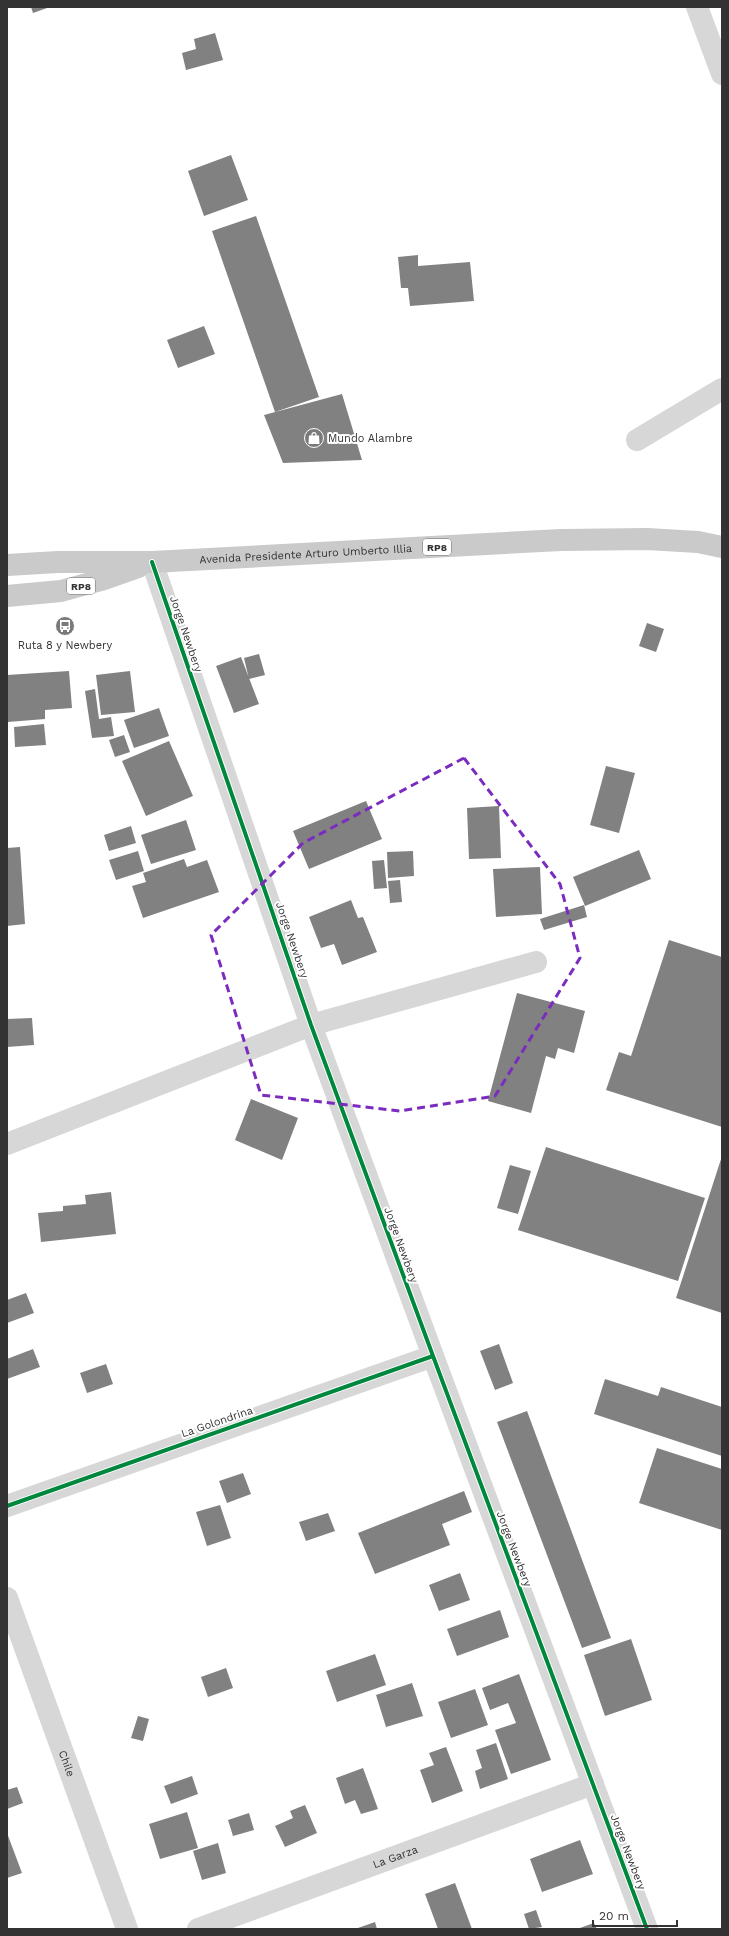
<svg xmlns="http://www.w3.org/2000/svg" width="729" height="1936" font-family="'Work Sans',sans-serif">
  <rect width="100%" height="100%" fill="#fff"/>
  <path fill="#818181" d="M 31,7 L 50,7 L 33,13 Z
    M 215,33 L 223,60 L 186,70 L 182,53 L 196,49 L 194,39 Z
    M 231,155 L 248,200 L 204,216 L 188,171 Z
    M 256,216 L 319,397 L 275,412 L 212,231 Z
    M 418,255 L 418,266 L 470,262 L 474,301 L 410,306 L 408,288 L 401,288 L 398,257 Z
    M 204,326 L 215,354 L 178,368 L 167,340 Z
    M 342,394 L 362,460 L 283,463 L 264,415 Z
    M 647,623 L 664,629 L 656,652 L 639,646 Z
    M 259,654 L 265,675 L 249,679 L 244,658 Z
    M 241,657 L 259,704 L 234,713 L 216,666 Z
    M 69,671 L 72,708 L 45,710 L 45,719 L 8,722 L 7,675 Z
    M 130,671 L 135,712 L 101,715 L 96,675 Z
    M 95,689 L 99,719 L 111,717 L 114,736 L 92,738 L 85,691 Z
    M 159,708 L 169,736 L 134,748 L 124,720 Z
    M 44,724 L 46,745 L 15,747 L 14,727 Z
    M 124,735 L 130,752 L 115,757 L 109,740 Z
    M 169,741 L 193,796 L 146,816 L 122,761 Z
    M 606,766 L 635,773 L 619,833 L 590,825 Z
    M 366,801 L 382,839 L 309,869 L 293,831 Z
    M 499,806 L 501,858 L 469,859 L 467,808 Z
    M 186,820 L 196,850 L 151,864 L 141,835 Z
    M 131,826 L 136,843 L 109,851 L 104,835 Z
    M 20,847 L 25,924 L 7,926 L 7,848 Z
    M 639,850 L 651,879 L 585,906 L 573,877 Z
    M 138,851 L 144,871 L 116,880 L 109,860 Z
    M 413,851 L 414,876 L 388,878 L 387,852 Z
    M 184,859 L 187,867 L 207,860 L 219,892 L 143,918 L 132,886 L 146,882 L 143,873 Z
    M 384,860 L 387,888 L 374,889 L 372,861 Z
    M 540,867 L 542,914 L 496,917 L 493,869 Z
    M 400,880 L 402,902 L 390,903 L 388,881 Z
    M 351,900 L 358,918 L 363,917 L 377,952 L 342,965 L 334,944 L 321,948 L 309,917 Z
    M 584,905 L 587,917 L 544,930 L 540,919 Z
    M 669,940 L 722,957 L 722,1127 L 606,1090 L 619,1052 L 631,1056 Z
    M 517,993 L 585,1011 L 574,1053 L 558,1048 L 555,1059 L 546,1056 L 531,1113 L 488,1101 Z
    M 32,1018 L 34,1045 L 7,1047 L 7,1019 Z
    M 251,1099 L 298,1118 L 282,1160 L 235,1140 Z
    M 546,1147 L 705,1198 L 678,1281 L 518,1230 Z
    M 722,1156 L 722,1313 L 676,1298 Z
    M 510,1165 L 531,1171 L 518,1214 L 497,1208 Z
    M 111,1192 L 116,1234 L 41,1242 L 38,1213 L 63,1211 L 63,1206 L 86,1204 L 85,1195 Z
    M 26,1293 L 34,1313 L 7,1323 L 7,1300 Z
    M 499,1344 L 513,1383 L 495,1390 L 480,1351 Z
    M 33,1349 L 40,1367 L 7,1379 L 7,1359 Z
    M 106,1364 L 113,1384 L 87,1393 L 80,1373 Z
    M 605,1379 L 658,1396 L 661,1387 L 722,1407 L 722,1456 L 594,1414 Z
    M 527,1411 L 611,1638 L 582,1648 L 497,1422 Z
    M 657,1448 L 722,1469 L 722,1530 L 639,1503 Z
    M 243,1473 L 251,1494 L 227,1503 L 219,1481 Z
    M 464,1491 L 472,1512 L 442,1524 L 450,1545 L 375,1574 L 358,1533 Z
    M 220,1505 L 231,1538 L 207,1546 L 196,1512 Z
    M 328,1513 L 335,1531 L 306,1541 L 299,1522 Z
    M 460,1573 L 470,1600 L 439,1611 L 429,1585 Z
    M 500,1610 L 509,1637 L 457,1656 L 447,1629 Z
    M 631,1639 L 652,1700 L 605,1716 L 584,1655 Z
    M 375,1654 L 386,1685 L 337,1702 L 326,1671 Z
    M 226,1668 L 233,1688 L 208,1697 L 201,1677 Z
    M 519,1674 L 551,1760 L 511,1774 L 495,1730 L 516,1723 L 508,1703 L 490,1710 L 482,1688 Z
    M 412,1683 L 423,1716 L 386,1727 L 376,1695 Z
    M 475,1689 L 488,1725 L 451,1738 L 438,1702 Z
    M 138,1716 L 149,1719 L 143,1741 L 131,1738 Z
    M 496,1743 L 508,1779 L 480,1789 L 475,1771 L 482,1768 L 476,1750 Z
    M 446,1747 L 463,1791 L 432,1803 L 420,1770 L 434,1765 L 429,1753 Z
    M 363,1768 L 378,1809 L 361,1814 L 355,1800 L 345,1804 L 336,1778 Z
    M 192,1776 L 198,1794 L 171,1804 L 164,1786 Z
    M 17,1787 L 23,1803 L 7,1809 L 7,1790 Z
    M 305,1805 L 317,1833 L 285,1847 L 275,1826 L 293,1818 L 290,1811 Z
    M 187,1812 L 198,1848 L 160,1859 L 149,1824 Z
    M 249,1813 L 254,1830 L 233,1836 L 228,1820 Z
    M 7,1833 L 22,1873 L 7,1878 Z
    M 580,1840 L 593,1874 L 542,1892 L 530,1859 Z
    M 218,1843 L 226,1873 L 202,1880 L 193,1851 Z
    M 455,1883 L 472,1929 L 438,1929 L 425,1894 Z
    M 536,1910 L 542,1927 L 529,1929 L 524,1914 Z
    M 375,1922 L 377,1929 L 355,1929 Z
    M 594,1923 L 597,1929 L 577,1929 Z"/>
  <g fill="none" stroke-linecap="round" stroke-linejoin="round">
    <g stroke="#d7d7d7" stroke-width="22">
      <path d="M 697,7 L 722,74"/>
      <path d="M 637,440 L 722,389"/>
      <path d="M 152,562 L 311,1025 L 433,1356 L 647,1929"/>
      <path d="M 7,1144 L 311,1025 L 536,962"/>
      <path d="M 7,1506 L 433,1356"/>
      <path id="s1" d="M 7,1598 L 127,1929"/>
      <path id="s2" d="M 198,1929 L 593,1784"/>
    </g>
    <g stroke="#cacaca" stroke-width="22">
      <path id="s3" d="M 7,565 L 58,562 L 152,562 L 561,540 L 647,539 L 698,542 L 722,547"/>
      <path d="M 7,596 L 61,591 L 101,580 L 138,567"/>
    </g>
    <defs>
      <path id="cycleway" d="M 152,562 L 311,1025 L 433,1356 L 647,1929
        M 7,1506 L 433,1356"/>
    </defs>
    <use href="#cycleway" stroke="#fff" stroke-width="6"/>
    <use href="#cycleway" stroke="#00873e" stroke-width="4"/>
  </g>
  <path fill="none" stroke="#7b2cbf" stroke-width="3" stroke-dasharray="8 5" stroke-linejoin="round" d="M 464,758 L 560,884 L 580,958 L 495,1096 L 400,1111 L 261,1095 L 211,935 L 303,843 Z"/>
  <defs>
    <symbol id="shop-disc" viewBox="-11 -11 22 22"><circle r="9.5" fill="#7a7a7a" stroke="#fff"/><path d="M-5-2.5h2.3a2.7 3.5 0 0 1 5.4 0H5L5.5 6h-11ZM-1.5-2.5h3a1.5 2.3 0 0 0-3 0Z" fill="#fff"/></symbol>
    <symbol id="bus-disc" viewBox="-11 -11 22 22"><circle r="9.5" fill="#7a7a7a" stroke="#fff"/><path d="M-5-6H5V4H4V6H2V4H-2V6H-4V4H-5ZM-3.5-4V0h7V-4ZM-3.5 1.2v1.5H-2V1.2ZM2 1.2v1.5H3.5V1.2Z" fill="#fff"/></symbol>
  </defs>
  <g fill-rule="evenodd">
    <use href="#shop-disc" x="303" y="427" width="22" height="22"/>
    <use href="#bus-disc" x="54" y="615" width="22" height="22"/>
  </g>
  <g text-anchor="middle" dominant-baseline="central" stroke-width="4" stroke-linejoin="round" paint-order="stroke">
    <g fill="#fff" stroke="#707070" stroke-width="1">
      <rect x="423" y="539" width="28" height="16" rx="3"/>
      <rect x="67" y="578" width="28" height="16" rx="3"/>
    </g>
    <g font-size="10" font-weight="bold" fill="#333">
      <text x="437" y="547">RP8</text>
      <text x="81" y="586">RP8</text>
    </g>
    <g font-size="11" fill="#333" stroke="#fff" text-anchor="start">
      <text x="328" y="438">Mundo Alambre</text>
      <text x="65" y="645" text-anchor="middle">Ruta 8 y Newbery</text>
    </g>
    <g font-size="11" fill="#333" stroke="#fff">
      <text stroke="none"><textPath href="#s3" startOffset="299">Avenida Presidente Arturo Umberto Illia</textPath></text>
      <text transform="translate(186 634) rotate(71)">Jorge Newbery</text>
      <text transform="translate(292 940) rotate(71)">Jorge Newbery</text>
      <text transform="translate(401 1245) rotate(70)">Jorge Newbery</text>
      <text transform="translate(217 1422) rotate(-19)">La Golondrina</text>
      <text transform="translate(514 1549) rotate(69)">Jorge Newbery</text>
      <text stroke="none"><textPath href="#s1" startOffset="176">Chile</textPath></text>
      <text transform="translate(628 1852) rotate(69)">Jorge Newbery</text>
      <text stroke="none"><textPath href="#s2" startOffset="210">La Garza</textPath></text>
    </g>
  </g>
  <rect width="729" height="1936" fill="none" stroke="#333333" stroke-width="16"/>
  <path d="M593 1920v6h84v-6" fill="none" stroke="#333333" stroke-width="2"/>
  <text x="599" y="1920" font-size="12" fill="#333333" stroke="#ffffff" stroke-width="3" paint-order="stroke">20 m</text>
</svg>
